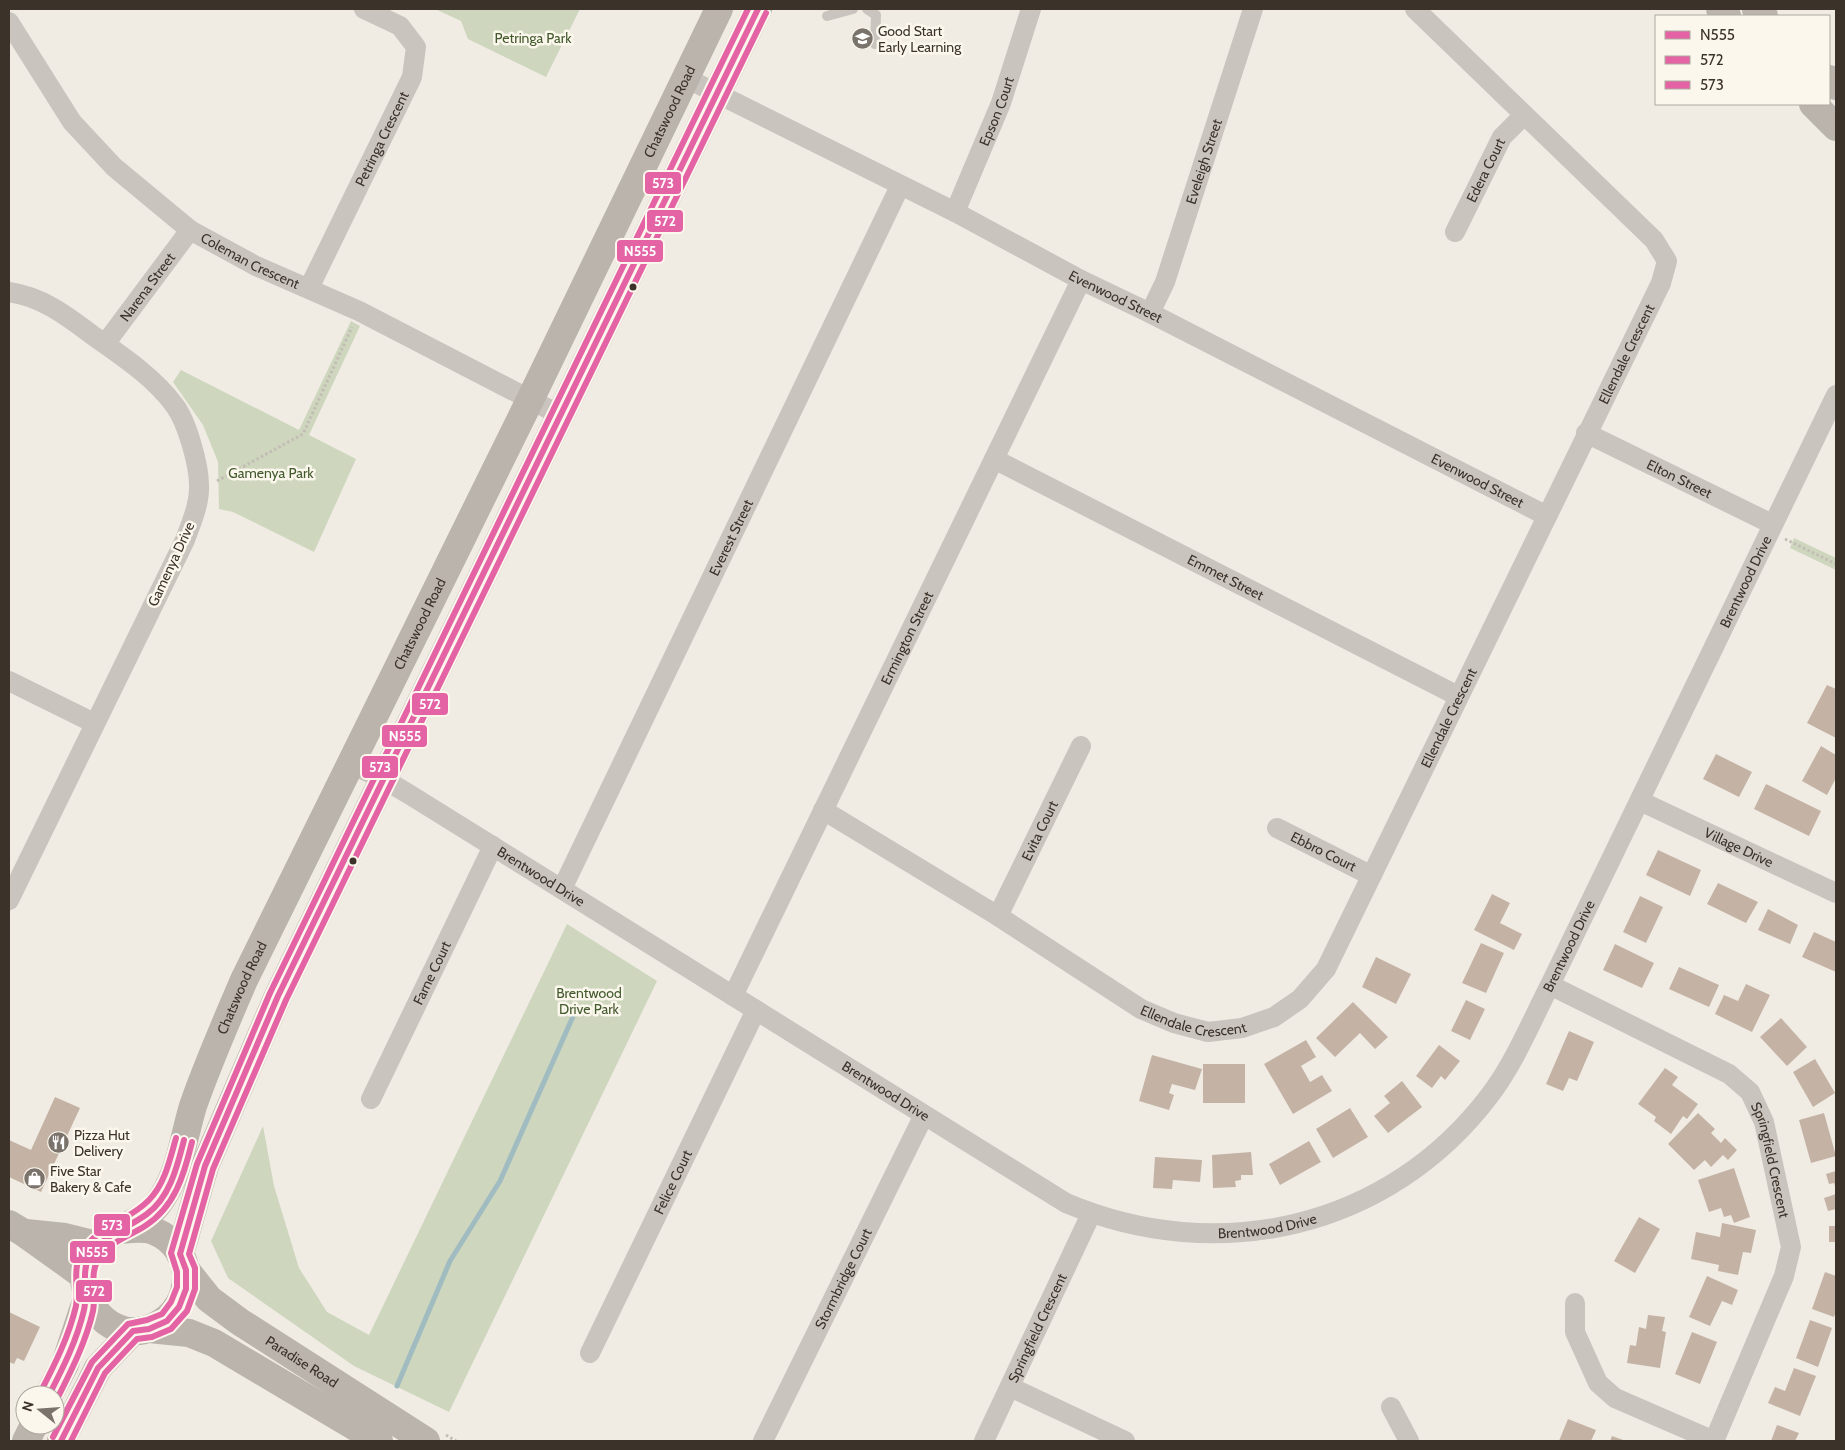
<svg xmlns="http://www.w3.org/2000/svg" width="1845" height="1450" font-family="Cabin,sans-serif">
  <rect width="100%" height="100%" fill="#f0ece4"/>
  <path fill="#ced6be" d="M 435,9 L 580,9 L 546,77 L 468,39 L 461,21 Z
    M 351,321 L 360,326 L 309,435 L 356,459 L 314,552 L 233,512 L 219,509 L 218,462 L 203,425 L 173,382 L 181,370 L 299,430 Z
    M 1794,538 L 1836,558 L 1836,570 L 1790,548 Z
    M 567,924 L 657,981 L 449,1412 L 354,1366 L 228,1278 L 211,1241 L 263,1126 L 274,1186 L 299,1268 L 327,1312 L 369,1335 Z"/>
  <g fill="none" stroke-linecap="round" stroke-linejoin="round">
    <path stroke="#a0bcc1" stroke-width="5" d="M 397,1386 L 450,1261 L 500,1181 L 575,1012"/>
  </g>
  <path fill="#c4b3a5" d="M 1827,685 L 1836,689 L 1836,738 L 1807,723 Z
    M 1821,746 L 1836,755 L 1836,778 L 1827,795 L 1802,781 Z
    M 1716,754 L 1752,772 L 1739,797 L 1703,779 Z
    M 1766,784 L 1821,811 L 1809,836 L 1754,809 Z
    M 1658,850 L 1701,870 L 1690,896 L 1646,875 Z
    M 1718,883 L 1758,902 L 1746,923 L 1707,904 Z
    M 1492,894 L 1510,903 L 1500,923 L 1522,934 L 1514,950 L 1474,930 Z
    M 1640,896 L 1663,907 L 1646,943 L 1623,932 Z
    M 1768,909 L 1798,925 L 1790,944 L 1758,930 Z
    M 1814,932 L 1836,942 L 1836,972 L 1802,957 Z
    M 1481,943 L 1504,953 L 1486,993 L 1462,983 Z
    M 1615,944 L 1654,963 L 1642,988 L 1603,970 Z
    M 1376,957 L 1411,974 L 1396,1004 L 1362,987 Z
    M 1679,967 L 1719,985 L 1709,1007 L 1669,989 Z
    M 1746,984 L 1770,995 L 1752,1032 L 1715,1014 L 1724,995 L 1738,1001 Z
    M 1466,1000 L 1485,1009 L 1470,1040 L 1451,1031 Z
    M 1353,1002 L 1388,1037 L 1375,1049 L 1360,1033 L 1335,1057 L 1316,1038 Z
    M 1781,1018 L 1807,1047 L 1787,1066 L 1760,1037 Z
    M 1569,1031 L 1594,1042 L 1577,1081 L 1569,1078 L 1563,1091 L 1546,1084 Z
    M 1306,1040 L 1316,1057 L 1301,1066 L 1310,1082 L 1322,1075 L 1332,1091 L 1293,1114 L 1264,1064 Z
    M 1439,1045 L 1460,1061 L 1445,1080 L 1441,1076 L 1432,1088 L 1416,1076 Z
    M 1152,1055 L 1202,1069 L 1195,1090 L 1172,1084 L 1169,1093 L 1174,1095 L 1169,1110 L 1139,1101 Z
    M 1815,1059 L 1835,1093 L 1813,1107 L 1793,1072 Z
    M 1203,1064 L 1245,1064 L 1245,1103 L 1203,1103 Z
    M 1665,1068 L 1678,1077 L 1672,1085 L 1698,1104 L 1687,1119 L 1683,1116 L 1671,1134 L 1654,1121 L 1656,1117 L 1638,1104 Z
    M 1402,1081 L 1422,1107 L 1388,1133 L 1374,1116 L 1390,1103 L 1384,1096 Z
    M 55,1097 L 80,1108 L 41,1192 L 9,1177 L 9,1140 L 31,1150 Z
    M 1350,1108 L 1368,1137 L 1333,1158 L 1316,1129 Z
    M 1698,1113 L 1715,1129 L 1711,1133 L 1721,1143 L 1725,1138 L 1737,1150 L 1728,1160 L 1723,1155 L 1711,1167 L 1705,1160 L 1694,1170 L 1668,1144 Z
    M 1824,1113 L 1836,1156 L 1811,1163 L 1799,1120 Z
    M 1309,1141 L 1321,1162 L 1280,1185 L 1269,1164 Z
    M 1251,1152 L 1253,1175 L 1241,1175 L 1241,1180 L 1235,1181 L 1236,1187 L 1213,1188 L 1212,1155 Z
    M 1155,1157 L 1202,1160 L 1200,1182 L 1173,1180 L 1172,1189 L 1153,1188 Z
    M 1734,1168 L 1750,1217 L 1734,1223 L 1731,1215 L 1724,1217 L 1721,1208 L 1709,1212 L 1698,1180 Z
    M 1836,1171 L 1836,1189 L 1834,1183 L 1829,1184 L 1826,1174 Z
    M 1836,1194 L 1836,1209 L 1828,1211 L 1824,1198 Z
    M 1639,1217 L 1660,1229 L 1635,1273 L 1614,1261 Z
    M 1722,1223 L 1756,1230 L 1751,1253 L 1743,1252 L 1738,1275 L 1718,1271 L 1719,1265 L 1691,1259 L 1696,1232 L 1720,1237 Z
    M 1829,1226 L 1836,1226 L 1836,1242 L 1829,1242 Z
    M 1825,1272 L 1836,1276 L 1836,1311 L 1834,1317 L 1812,1309 Z
    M 1707,1276 L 1738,1290 L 1732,1305 L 1722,1301 L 1710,1326 L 1689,1317 Z
    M 9,1312 L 40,1327 L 24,1361 L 17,1358 L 14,1364 L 9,1362 Z
    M 1648,1315 L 1665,1317 L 1662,1331 L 1666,1332 L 1660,1368 L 1627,1363 L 1630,1345 L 1636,1346 L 1639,1327 L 1646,1329 Z
    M 1810,1320 L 1832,1328 L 1818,1367 L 1796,1358 Z
    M 1692,1332 L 1717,1342 L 1700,1384 L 1675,1374 Z
    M 1794,1368 L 1816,1376 L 1800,1416 L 1768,1403 L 1775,1387 L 1785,1391 Z
    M 1568,1419 L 1596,1430 L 1591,1441 L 1559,1441 Z
    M 1777,1425 L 1799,1433 L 1795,1441 L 1771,1441 Z
    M 1612,1436 L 1626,1441 L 1610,1441 Z"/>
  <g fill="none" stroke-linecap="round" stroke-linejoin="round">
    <path stroke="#c2bdb5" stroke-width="3" stroke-dasharray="2.5 2.5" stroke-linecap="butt" d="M 217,481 L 303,434 L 352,327
      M 1785,539 L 1836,564
      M 446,1435 L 456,1441"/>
    <path stroke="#c9c4bd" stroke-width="10" d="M 867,9 L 876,15 L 875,44
      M 827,16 L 853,9"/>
    <g stroke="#c9c4bd" stroke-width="20">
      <path id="s1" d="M 9,22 L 72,122 L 114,167 L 190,230 L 256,266 L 359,311 L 560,415"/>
      <path id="s2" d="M 686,78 L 955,212 L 1081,280 L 1150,313 L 1547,516"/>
      <path id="s3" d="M 955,212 L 1001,103 L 1031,9"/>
      <path id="s4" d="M 1455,232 L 1502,137 L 1524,115"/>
      <path id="s5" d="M 309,288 L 412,77 L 416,47 L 400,26 L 364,9"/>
      <path d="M 9,292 C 43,297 67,316 95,337 C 122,356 155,378 175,406 C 187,422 199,465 199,485 C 200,504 191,523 185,540 L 9,900"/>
      <path id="s6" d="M 1150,313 L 1165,282 L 1253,9"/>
      <path id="s7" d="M 105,344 L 190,230"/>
      <path id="s8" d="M 1586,433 L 1772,524"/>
      <path id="s9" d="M 994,459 L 1458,696"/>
      <path d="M 9,681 L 94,723"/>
      <path id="s10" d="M 350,764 L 383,779 L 407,793 L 1066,1203 C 1218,1267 1389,1229 1490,1095 C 1515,1062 1531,1022 1550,985 L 1836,395"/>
      <path id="s11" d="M 1640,801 L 1836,893"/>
      <path id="s12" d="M 823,810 L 998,916 L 1141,1009 L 1174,1023 L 1208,1032 L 1242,1028 L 1274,1017 L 1300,999 L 1326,969 L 1661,283 L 1667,261 L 1654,240 L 1415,9"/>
      <path id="s13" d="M 1277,828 L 1370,875"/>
      <path id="s14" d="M 562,889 L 900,186"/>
      <path id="s15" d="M 998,916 L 1081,746"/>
      <path id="s16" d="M 1550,985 L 1729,1074 L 1750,1092 L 1764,1122 L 1791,1247 L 1784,1276 L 1714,1441 L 1615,1398 L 1598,1383 L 1575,1332 L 1575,1303"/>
      <path id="s17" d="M 733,996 L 1081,280"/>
      <path id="s18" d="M 371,1099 L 493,846"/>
      <path id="s19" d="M 590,1353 L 756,1010"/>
      <path d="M 1010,1387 L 1125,1441"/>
      <path d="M 1391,1407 L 1409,1441"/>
      <path id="s20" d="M 763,1441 L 923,1117"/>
      <path id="s21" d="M 984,1441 L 1091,1214"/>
    </g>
    <g stroke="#bab4ad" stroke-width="28">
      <path d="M 1720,9 L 1727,16"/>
      <path d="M 1756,9 L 1764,16"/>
      <path d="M 1829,79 L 1836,86"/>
      <path d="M 1813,104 L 1836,127"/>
      <path d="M 9,1224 L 24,1233 L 84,1276"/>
      <path id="s22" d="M 121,1230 C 132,1229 143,1227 154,1231 C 198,1249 195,1307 155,1326 C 114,1347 73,1301 87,1261 C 99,1229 139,1228 157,1205 C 179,1178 183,1139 193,1106 C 208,1063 226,1022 244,980 L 530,400 L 719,9"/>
      <path d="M 26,1233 L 65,1237 L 97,1245"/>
      <path d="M 180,1254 L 205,1166 L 278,996 L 758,9"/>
      <path id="s23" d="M 186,1270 L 209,1299 L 240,1322 L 426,1441"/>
      <path d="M 149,1329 L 189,1333 L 214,1343 L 379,1441"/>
      <path d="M 49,1395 L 65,1364 L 87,1298"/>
      <path d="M 26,1441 L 34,1425"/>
      <path d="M 61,1441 L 98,1368 L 133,1331"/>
    </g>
    <defs>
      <path id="bus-1" d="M 49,1395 C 63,1368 77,1340 84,1310 C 88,1293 81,1272 89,1257 C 102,1235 127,1229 147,1214 C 170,1197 177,1167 184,1140
        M 61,1441 L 98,1368 L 133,1331 L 149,1329 L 167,1321 L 179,1307 L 186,1289 L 186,1270 L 180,1254 L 205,1166 L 278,996 L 758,9"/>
      <path id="bus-2" d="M 57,1399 C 71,1371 86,1342 93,1311 C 96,1296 90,1274 97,1262 C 106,1243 128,1237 145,1226 C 175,1207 184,1175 192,1142
        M 71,1441 L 105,1373 L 137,1339 L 152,1337 L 171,1329 L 187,1311 L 195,1289 L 195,1268 L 189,1254 L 213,1169 L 286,1000 L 766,13"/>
      <path id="bus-3" d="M 41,1391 C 55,1364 69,1336 76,1306 C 79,1289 72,1270 81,1254 C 96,1226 128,1222 149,1200 C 165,1184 170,1159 176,1138
        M 53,1437 L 92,1362 L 128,1324 L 147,1320 L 162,1314 L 171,1302 L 177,1287 L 177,1272 L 171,1253 L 197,1164 L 270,993 L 748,9"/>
    </defs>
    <use href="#bus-1" stroke="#fbf7ed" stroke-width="10"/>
    <use href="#bus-2" stroke="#fbf7ed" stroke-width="10"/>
    <use href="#bus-3" stroke="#fbf7ed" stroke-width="10"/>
    <use href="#bus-1" stroke="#e463a4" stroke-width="6"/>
    <use href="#bus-2" stroke="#e463a4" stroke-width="6"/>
    <use href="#bus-3" stroke="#e463a4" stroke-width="6"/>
  </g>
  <defs>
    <symbol id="school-disc" viewBox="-11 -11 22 22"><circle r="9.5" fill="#7a736b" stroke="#fbf7ed"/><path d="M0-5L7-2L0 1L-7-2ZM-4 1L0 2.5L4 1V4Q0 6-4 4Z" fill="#fff"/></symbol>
    <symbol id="restaurant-disc" viewBox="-11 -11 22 22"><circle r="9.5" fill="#7a736b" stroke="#fbf7ed"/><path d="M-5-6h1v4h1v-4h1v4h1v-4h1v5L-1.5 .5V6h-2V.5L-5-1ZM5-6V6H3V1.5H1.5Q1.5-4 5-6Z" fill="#fff"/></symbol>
    <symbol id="shop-disc" viewBox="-11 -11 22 22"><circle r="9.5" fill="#7a736b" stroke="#fbf7ed"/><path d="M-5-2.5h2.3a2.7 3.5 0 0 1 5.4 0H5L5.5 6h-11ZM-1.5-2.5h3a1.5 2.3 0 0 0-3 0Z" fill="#fff"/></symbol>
  </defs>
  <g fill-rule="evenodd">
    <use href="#school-disc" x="850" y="26" width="25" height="25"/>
    <use href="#restaurant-disc" x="46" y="1130" width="25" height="25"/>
    <use href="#shop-disc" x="22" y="1166" width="25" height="25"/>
  </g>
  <g fill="#3b322a" stroke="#fbf7ed" stroke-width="2">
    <circle cx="633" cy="287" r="4.5"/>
    <circle cx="353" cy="861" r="4.5"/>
  </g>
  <g text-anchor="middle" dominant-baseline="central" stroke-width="5" stroke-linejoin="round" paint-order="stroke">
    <g font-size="14" fill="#3b322a" stroke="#fbf7ed" text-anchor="start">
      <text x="878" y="31">Good Start<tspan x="878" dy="16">Early Learning</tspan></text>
      <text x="74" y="1135">Pizza Hut<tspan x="74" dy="16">Delivery</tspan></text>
      <text x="50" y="1171">Five Star<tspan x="50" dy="16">Bakery &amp; Cafe</tspan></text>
    </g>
    <g font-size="14" fill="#435a2d" stroke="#fbf7ed">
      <text x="533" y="38">Petringa Park</text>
      <text x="271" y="473">Gamenya Park</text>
      <text x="589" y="993">Brentwood<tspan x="589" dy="16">Drive Park</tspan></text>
    </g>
    <g font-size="14" fill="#3b322a" stroke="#fbf7ed">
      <text stroke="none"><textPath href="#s22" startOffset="1574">Chatswood Road</textPath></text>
      <text stroke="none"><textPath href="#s3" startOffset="109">Epson Court</textPath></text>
      <text stroke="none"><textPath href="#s5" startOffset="166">Petringa Crescent</textPath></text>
      <text stroke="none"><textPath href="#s6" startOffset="161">Eveleigh Street</textPath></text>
      <text stroke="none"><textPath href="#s4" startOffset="69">Edera Court</textPath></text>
      <text stroke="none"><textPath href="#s1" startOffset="346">Coleman Crescent</textPath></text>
      <text stroke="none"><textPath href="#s7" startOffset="71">Narena Street</textPath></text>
      <text stroke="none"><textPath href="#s2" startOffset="482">Evenwood Street</textPath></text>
      <text stroke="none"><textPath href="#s12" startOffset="1270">Ellendale Crescent</textPath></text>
      <text stroke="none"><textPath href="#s8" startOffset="104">Elton Street</textPath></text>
      <text stroke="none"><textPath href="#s2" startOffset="888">Evenwood Street</textPath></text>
      <text stroke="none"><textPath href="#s14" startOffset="390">Everest Street</textPath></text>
      <text transform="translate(171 564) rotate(-65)">Gamenya Drive</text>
      <text stroke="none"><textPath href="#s9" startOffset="260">Emmet Street</textPath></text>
      <text stroke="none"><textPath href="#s10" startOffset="1886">Brentwood Drive</textPath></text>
      <text stroke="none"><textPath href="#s22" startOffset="1004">Chatswood Road</textPath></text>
      <text stroke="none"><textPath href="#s17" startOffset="398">Ermington Street</textPath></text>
      <text stroke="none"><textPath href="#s12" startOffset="865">Ellendale Crescent</textPath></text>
      <text stroke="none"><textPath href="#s15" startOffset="95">Evita Court</textPath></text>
      <text stroke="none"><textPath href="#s11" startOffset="109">Village Drive</textPath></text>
      <text stroke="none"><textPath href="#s13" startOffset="52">Ebbro Court</textPath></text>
      <text stroke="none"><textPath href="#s10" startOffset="222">Brentwood Drive</textPath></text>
      <text stroke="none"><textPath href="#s10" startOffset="1481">Brentwood Drive</textPath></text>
      <text stroke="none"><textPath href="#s18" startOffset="140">Farne Court</textPath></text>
      <text stroke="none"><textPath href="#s22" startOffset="599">Chatswood Road</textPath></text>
      <text stroke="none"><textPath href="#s12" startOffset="430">Ellendale Crescent</textPath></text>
      <text stroke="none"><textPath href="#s10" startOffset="628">Brentwood Drive</textPath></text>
      <text stroke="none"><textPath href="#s16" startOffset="299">Springfield Crescent</textPath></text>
      <text stroke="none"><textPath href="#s19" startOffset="190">Felice Court</textPath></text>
      <text stroke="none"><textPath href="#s10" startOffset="1046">Brentwood Drive</textPath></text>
      <text stroke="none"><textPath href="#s20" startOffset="181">Stormbridge Court</textPath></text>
      <text stroke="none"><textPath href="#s21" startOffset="125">Springfield Crescent</textPath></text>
      <text stroke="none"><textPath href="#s23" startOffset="149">Paradise Road</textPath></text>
    </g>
  </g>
  <g stroke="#fbf7ed" stroke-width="2">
    <rect x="644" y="171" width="38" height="24" rx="5" fill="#e463a4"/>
    <rect x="646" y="209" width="38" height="24" rx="5" fill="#e463a4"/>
    <rect x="616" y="239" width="48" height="24" rx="5" fill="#e463a4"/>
    <rect x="411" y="692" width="38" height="24" rx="5" fill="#e463a4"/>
    <rect x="381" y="724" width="47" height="24" rx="5" fill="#e463a4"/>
    <rect x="361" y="755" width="38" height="24" rx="5" fill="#e463a4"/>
    <rect x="93" y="1213" width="38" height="24" rx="5" fill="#e463a4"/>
    <rect x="69" y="1240" width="47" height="24" rx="5" fill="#e463a4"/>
    <rect x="75" y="1279" width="38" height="24" rx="5" fill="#e463a4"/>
  </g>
  <g font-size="14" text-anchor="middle" font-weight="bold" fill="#fff">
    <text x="663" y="188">573</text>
    <text x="665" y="226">572</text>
    <text x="640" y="256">N555</text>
    <text x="430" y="709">572</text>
    <text x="405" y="741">N555</text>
    <text x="380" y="772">573</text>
    <text x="112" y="1230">573</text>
    <text x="92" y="1257">N555</text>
    <text x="94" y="1296">572</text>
  </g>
  <rect width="1845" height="1450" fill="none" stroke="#3b322a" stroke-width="20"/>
  <rect x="1655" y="15" width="175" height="90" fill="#fbf7ed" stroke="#aea89f"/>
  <rect x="1665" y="31" width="25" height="8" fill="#e463a4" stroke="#aea89f"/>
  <text x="1700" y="40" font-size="15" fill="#3b322a">N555</text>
  <rect x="1665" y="56" width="25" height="8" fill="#e463a4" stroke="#aea89f"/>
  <text x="1700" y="65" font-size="15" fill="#3b322a">572</text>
  <rect x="1665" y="81" width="25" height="8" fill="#e463a4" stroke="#aea89f"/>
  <text x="1700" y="90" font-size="15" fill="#3b322a">573</text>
  <g transform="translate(40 1410) rotate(287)"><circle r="24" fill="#fbf7ed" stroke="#aea89f"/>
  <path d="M0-4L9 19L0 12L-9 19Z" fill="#7a736b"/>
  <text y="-8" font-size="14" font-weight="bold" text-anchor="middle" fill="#3b322a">N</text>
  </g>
</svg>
